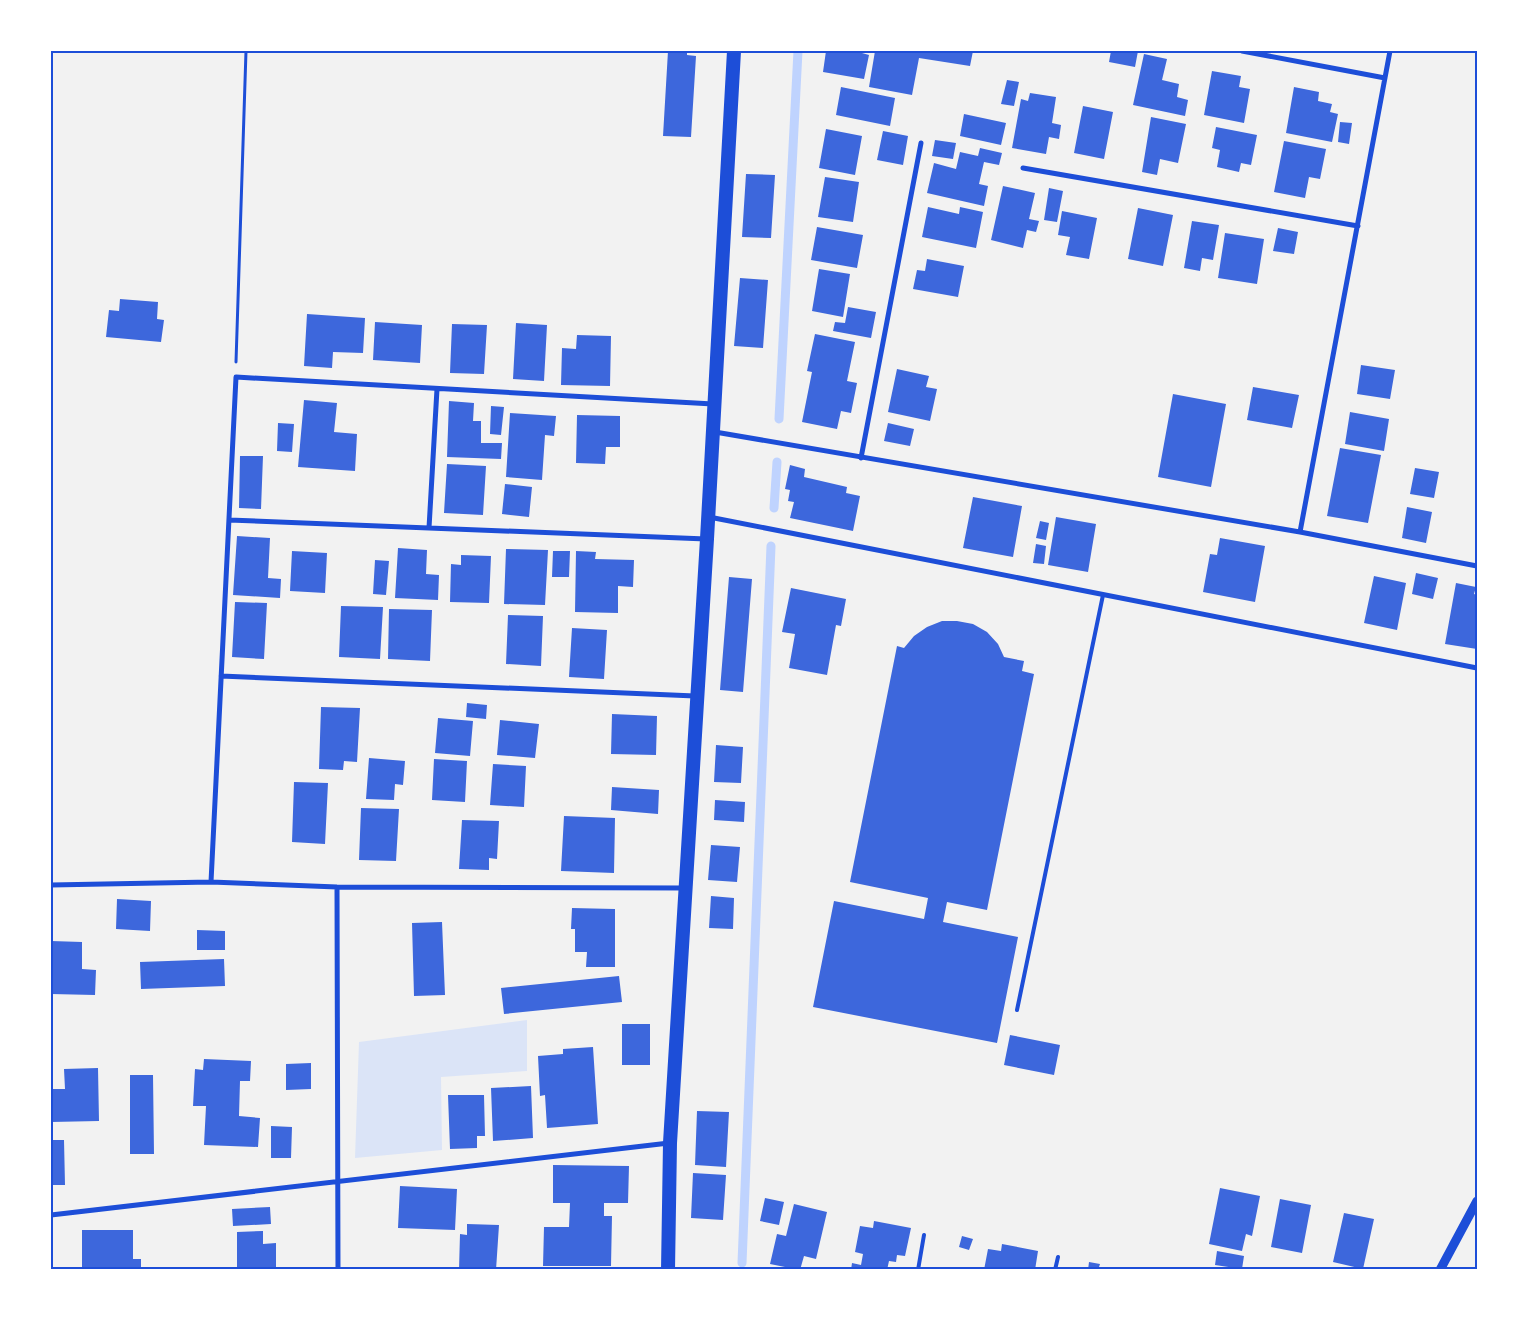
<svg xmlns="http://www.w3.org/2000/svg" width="1528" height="1321" font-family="'Fira Sans Condensed',sans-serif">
  <rect width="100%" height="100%" fill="#f2f2f2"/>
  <path fill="#dbe4f7" d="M 527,1020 L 527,1071 L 441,1077 L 442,1150 L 355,1158 L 359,1042 Z"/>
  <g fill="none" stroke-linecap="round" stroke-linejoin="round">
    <path stroke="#bfd3fe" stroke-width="9" d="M 779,419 L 798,51
      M 774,508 L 777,462
      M 742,1263 L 771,546"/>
  </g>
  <path fill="#3d67dc" d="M 668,51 L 687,51 L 687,55 L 696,56 L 691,137 L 663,136 Z
    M 826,51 L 855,51 L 869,55 L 864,79 L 823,72 Z
    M 875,51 L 973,51 L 970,66 L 919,58 L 912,95 L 869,87 Z
    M 1111,51 L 1138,51 L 1135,67 L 1109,62 Z
    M 1144,54 L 1167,59 L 1162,80 L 1179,84 L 1177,97 L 1188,100 L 1185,116 L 1133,105 Z
    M 1212,71 L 1241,76 L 1239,87 L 1250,89 L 1244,123 L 1204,115 Z
    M 1007,80 L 1019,82 L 1014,106 L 1001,104 Z
    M 841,87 L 895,98 L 890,126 L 836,115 Z
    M 1294,87 L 1319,92 L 1318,101 L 1332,104 L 1330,112 L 1338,114 L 1332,142 L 1286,133 Z
    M 1030,93 L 1056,97 L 1052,123 L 1061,125 L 1059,139 L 1049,137 L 1046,154 L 1012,148 L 1021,99 L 1028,101 Z
    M 1083,106 L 1113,112 L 1104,159 L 1074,153 Z
    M 964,114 L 1006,123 L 1001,145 L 960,136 Z
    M 1151,117 L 1186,124 L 1178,163 L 1160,159 L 1157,175 L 1142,172 Z
    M 1340,122 L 1352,123 L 1349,144 L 1338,142 Z
    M 1216,127 L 1257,135 L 1251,165 L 1241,163 L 1239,172 L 1217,167 L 1220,150 L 1212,148 Z
    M 826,129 L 862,136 L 855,175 L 819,168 Z
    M 883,131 L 908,136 L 903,165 L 877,160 Z
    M 935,140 L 956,143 L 953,159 L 932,156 Z
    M 1284,141 L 1326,149 L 1320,179 L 1309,177 L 1305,198 L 1274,192 Z
    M 980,148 L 1002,153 L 999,165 L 984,162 L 979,184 L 988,186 L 984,206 L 927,193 L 934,163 L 956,169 L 960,152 L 978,156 Z
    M 746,174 L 775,175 L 771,238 L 742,237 Z
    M 825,177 L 859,182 L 853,222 L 818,217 Z
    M 1003,186 L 1035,193 L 1029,219 L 1039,221 L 1036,232 L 1027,230 L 1023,248 L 991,240 Z
    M 1049,188 L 1063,191 L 1057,222 L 1044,220 Z
    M 928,207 L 959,214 L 960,207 L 983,212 L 976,248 L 922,237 Z
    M 1138,208 L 1173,215 L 1163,266 L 1128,259 Z
    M 1062,211 L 1097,218 L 1089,259 L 1066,255 L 1070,237 L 1058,235 Z
    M 1192,221 L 1219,225 L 1213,260 L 1202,258 L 1200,271 L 1184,268 Z
    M 817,227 L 863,235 L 857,268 L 811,260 Z
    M 1278,228 L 1298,232 L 1294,254 L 1273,251 Z
    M 1225,233 L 1264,239 L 1257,284 L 1218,278 Z
    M 927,259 L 964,266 L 958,297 L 913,289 L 917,270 L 925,271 Z
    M 819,269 L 850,274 L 843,317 L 812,311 Z
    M 740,278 L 768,280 L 763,348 L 734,346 Z
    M 120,299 L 158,302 L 157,319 L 164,320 L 161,342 L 106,337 L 109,310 L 119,311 Z
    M 848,307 L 876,312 L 871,338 L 833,331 L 835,322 L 845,323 Z
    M 307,314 L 365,318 L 363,353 L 333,352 L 332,368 L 304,366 Z
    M 375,322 L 422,325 L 420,363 L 373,360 Z
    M 516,323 L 547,325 L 544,381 L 513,379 Z
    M 452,324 L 487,325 L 484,374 L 450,373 Z
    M 815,334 L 855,342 L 847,381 L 857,383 L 851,413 L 841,411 L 837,429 L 802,422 L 812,372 L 807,371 Z
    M 577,335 L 611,336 L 610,386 L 561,385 L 562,348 L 576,349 Z
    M 1361,365 L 1395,370 L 1390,399 L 1357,394 Z
    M 897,369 L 929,376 L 926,387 L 937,389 L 930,421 L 888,412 Z
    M 1253,387 L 1299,395 L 1292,428 L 1247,420 Z
    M 1173,394 L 1226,404 L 1211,487 L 1158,477 Z
    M 304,400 L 337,403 L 334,432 L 357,434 L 355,471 L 298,467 Z
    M 449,401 L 474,403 L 473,421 L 481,421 L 481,443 L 502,443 L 501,459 L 447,457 Z
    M 491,406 L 504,407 L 501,435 L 490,434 Z
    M 1350,412 L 1389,419 L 1384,451 L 1345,444 Z
    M 510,413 L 556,416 L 554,436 L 545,435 L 542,480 L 506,477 Z
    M 577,415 L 620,416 L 620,447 L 606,447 L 605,464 L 576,463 Z
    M 278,423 L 294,424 L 292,452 L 277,451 Z
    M 888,423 L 914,429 L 910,446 L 884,441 Z
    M 1340,448 L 1381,455 L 1368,523 L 1327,516 Z
    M 240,456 L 263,456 L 261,509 L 239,508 Z
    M 447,464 L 486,466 L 483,515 L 444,513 Z
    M 790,465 L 805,469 L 804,477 L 847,487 L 846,493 L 860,496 L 853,531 L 790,518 L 794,502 L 788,501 L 790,490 L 785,489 Z
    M 1415,468 L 1439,472 L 1434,498 L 1410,494 Z
    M 505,484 L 532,487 L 529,517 L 502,514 Z
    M 973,497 L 1022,506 L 1013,557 L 963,548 Z
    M 1407,507 L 1432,512 L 1426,543 L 1402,538 Z
    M 1056,517 L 1096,524 L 1088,572 L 1048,565 Z
    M 1040,521 L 1049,523 L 1046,540 L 1036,538 Z
    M 237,536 L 270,538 L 268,578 L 281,579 L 280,598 L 233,595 Z
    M 1220,538 L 1265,546 L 1255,602 L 1203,592 L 1210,554 L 1217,555 Z
    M 1036,544 L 1046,546 L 1044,564 L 1033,563 Z
    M 398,548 L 427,550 L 426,574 L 439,575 L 438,600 L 395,598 Z
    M 506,549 L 548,550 L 545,605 L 504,604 Z
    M 292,551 L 327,553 L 325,593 L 290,591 Z
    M 553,551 L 570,551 L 569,577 L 552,577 Z
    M 576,551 L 596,552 L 595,559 L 634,560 L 633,587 L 618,586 L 618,613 L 575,612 Z
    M 461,555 L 491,556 L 489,603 L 450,602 L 451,564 L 461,565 Z
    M 375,560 L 389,561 L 386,595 L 373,594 Z
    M 1416,573 L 1438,578 L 1433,599 L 1412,594 Z
    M 1374,576 L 1406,583 L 1397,630 L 1364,623 Z
    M 729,577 L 752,579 L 743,692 L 720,690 Z
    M 1456,583 L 1476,587 L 1474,594 L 1477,595 L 1477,649 L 1445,644 Z
    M 791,588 L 846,599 L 841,626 L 836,625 L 827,675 L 789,668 L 795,634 L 782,632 Z
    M 235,602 L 267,603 L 264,659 L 232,657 Z
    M 341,606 L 383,607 L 380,659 L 339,657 Z
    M 389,609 L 432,610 L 430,661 L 388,659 Z
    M 508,615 L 543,616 L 541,666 L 506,664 Z
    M 942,621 L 957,621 L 973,624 L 987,632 L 998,644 L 1004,657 L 1024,661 L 1022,671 L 1034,674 L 987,910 L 947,902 L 943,922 L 1018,937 L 997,1043 L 813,1007 L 834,901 L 924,919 L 928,898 L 850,882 L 897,646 L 904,648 L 914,636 L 927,627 Z
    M 572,628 L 607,630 L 604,679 L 569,677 Z
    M 467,703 L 487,705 L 486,719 L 466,717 Z
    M 321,707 L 360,708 L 357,762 L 344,761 L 343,770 L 319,769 Z
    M 612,714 L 657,716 L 656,755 L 611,754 Z
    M 438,718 L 473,721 L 470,756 L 435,753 Z
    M 500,720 L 539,724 L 535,758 L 497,755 Z
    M 716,745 L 743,747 L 741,783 L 714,782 Z
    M 369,758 L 405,761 L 403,785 L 395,784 L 394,800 L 366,799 Z
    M 434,759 L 467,761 L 465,802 L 432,800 Z
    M 493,764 L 526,766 L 524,807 L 490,805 Z
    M 294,782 L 328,783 L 325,844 L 292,842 Z
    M 612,787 L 659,790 L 658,814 L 611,810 Z
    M 715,800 L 745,802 L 744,822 L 714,820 Z
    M 361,808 L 399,809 L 396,861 L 359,860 Z
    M 564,816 L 615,818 L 614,873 L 561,871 Z
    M 462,820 L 499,821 L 497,859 L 489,858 L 489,870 L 459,869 Z
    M 711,845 L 740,847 L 737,882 L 708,880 Z
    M 711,896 L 734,898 L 733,929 L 709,928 Z
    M 117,899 L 151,901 L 150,931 L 116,929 Z
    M 572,908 L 615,909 L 615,967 L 586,967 L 587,952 L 575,952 L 575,929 L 571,929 Z
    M 442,922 L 445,995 L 414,996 L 412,923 Z
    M 197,930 L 225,931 L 225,950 L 197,950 Z
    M 51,941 L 82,942 L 82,969 L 96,970 L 95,995 L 51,994 Z
    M 224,959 L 225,986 L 141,989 L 140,962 Z
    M 619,976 L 622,1002 L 504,1014 L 501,988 Z
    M 622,1024 L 650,1024 L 650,1065 L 622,1065 Z
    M 1010,1035 L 1060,1045 L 1054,1075 L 1004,1065 Z
    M 593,1047 L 598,1124 L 547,1128 L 545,1095 L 540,1096 L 538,1056 L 563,1054 L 563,1049 Z
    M 204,1059 L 251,1061 L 250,1081 L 240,1081 L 239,1116 L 260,1118 L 258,1147 L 204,1145 L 206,1106 L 193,1106 L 195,1069 L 203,1070 Z
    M 311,1063 L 311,1089 L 286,1090 L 286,1064 Z
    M 98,1068 L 99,1121 L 51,1122 L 51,1089 L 65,1089 L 64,1069 Z
    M 130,1075 L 153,1075 L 154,1154 L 130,1154 Z
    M 531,1086 L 533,1138 L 493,1141 L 491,1088 Z
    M 448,1095 L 484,1095 L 485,1136 L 477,1136 L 477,1148 L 450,1149 Z
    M 697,1111 L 729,1112 L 726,1167 L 695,1165 Z
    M 271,1126 L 292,1127 L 291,1158 L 271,1158 Z
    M 51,1140 L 64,1140 L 65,1185 L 51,1185 Z
    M 553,1165 L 629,1166 L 628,1203 L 604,1203 L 604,1216 L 612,1216 L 611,1266 L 543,1266 L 544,1227 L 569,1227 L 570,1203 L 553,1203 Z
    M 693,1173 L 726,1175 L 723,1220 L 691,1218 Z
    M 400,1186 L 457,1189 L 455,1230 L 398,1228 Z
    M 1220,1188 L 1260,1196 L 1252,1236 L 1246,1234 L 1242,1251 L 1209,1244 Z
    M 765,1198 L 784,1202 L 779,1225 L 760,1221 Z
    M 1280,1199 L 1311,1205 L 1302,1253 L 1271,1247 Z
    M 794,1204 L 827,1212 L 816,1259 L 804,1256 L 800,1270 L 770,1264 L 777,1234 L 786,1236 Z
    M 270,1207 L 271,1224 L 233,1226 L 232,1209 Z
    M 1344,1213 L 1374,1219 L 1363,1269 L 1333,1262 Z
    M 874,1221 L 911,1228 L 905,1256 L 897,1255 L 896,1262 L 889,1261 L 887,1270 L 851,1270 L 852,1263 L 861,1265 L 863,1254 L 855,1252 L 860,1226 L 873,1228 Z
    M 467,1224 L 499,1225 L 496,1270 L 459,1270 L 460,1234 L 467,1235 Z
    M 82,1230 L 133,1230 L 133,1259 L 141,1259 L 141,1270 L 82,1270 Z
    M 263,1231 L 263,1244 L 276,1243 L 276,1270 L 237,1270 L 237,1232 Z
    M 962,1236 L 973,1239 L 969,1250 L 959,1247 Z
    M 1002,1244 L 1038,1251 L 1035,1270 L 984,1270 L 988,1249 L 1001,1251 Z
    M 1217,1251 L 1244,1256 L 1242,1269 L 1215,1265 Z
    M 1089,1262 L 1100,1264 L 1098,1270 L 1088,1270 Z"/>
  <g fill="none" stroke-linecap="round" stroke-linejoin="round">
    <path stroke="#1d4ed8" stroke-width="3" d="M 236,362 L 246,51"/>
    <path stroke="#1d4ed8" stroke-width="4" d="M 1017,1010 L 1103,595
      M 918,1270 L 924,1235
      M 1055,1270 L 1058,1257"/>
    <path stroke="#1d4ed8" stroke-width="5" d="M 1242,51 L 1385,78
      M 1023,168 L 1358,226
      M 715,432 L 1300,532 L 1477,566
      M 861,458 L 921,143
      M 709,517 L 1477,668
      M 229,520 L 706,539
      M 429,528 L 437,389
      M 1300,532 L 1390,51
      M 221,676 L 695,696
      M 211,882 L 236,377 L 713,404
      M 51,885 L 211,882 L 337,887 L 685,888
      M 337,887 L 338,1270
      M 51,1215 L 669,1143"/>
    <path stroke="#1d4ed8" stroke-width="9" d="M 1440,1270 L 1477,1201"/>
    <path stroke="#1d4ed8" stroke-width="14" d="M 668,1270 L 670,1143 L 707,539 L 734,51"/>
  </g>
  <rect width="1528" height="1321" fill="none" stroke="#ffffff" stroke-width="105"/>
  <rect x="52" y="52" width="1424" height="1216" fill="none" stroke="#1d4ed8" stroke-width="2"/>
</svg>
